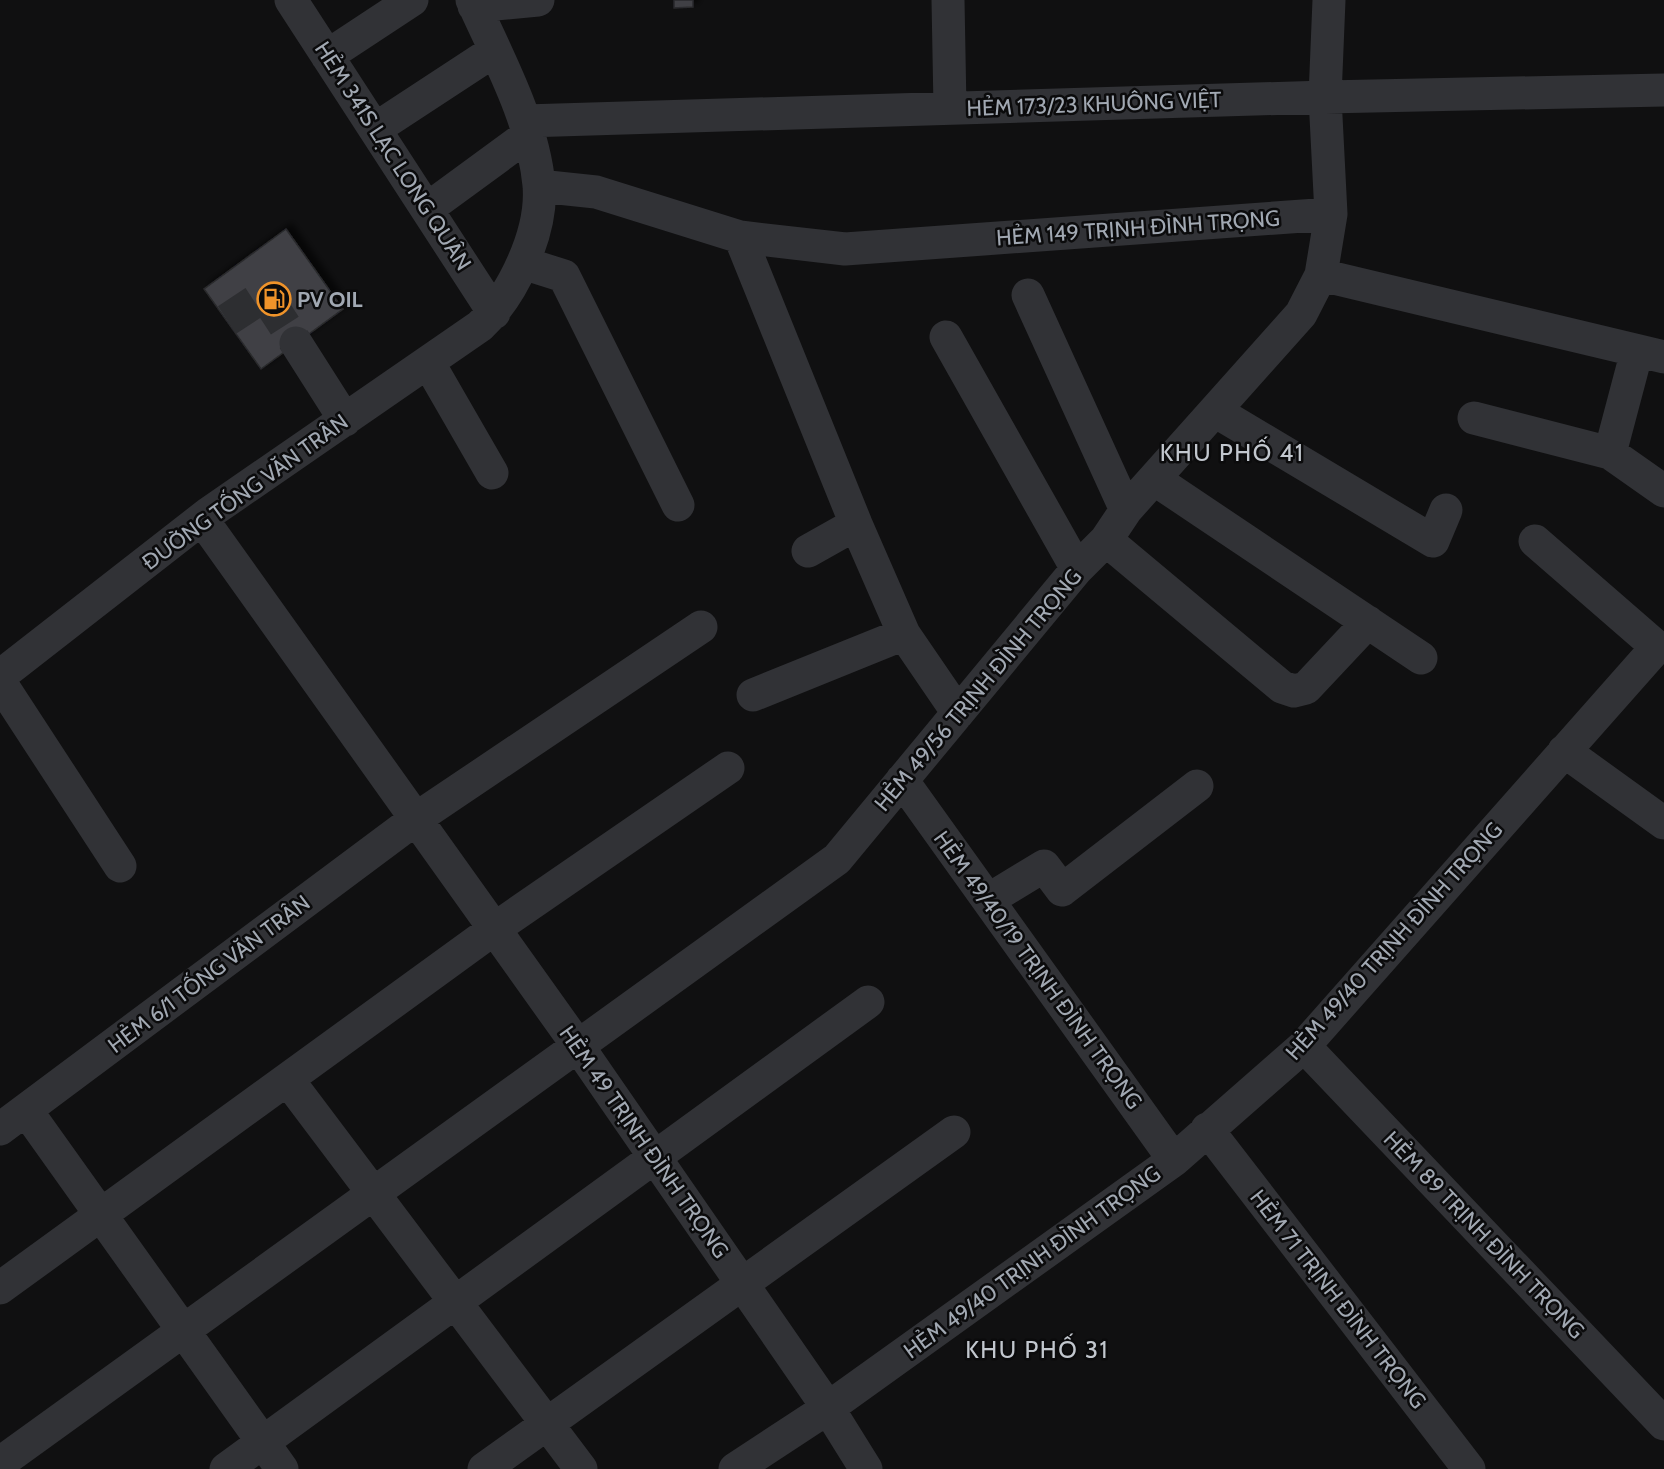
<svg xmlns="http://www.w3.org/2000/svg" width="1664" height="1469" font-family="Cabin,sans-serif">
  <defs>
    <filter id="shadow"><feDropShadow dx="5.5" dy="-5.5" stdDeviation="3" flood-color="#0009"/></filter>
  </defs>
  <rect width="100%" height="100%" fill="#101011"/>
  <path fill="#3f4044" stroke="#2a2a2d" stroke-width="1.5" filter="url(#shadow)" d="M 674,0 L 693,0 L 693,7 L 674,8 Z
    M 286,229 L 343,309 L 261,369 L 204,289 Z"/>
  <g fill="none" stroke-linecap="round" stroke-linejoin="round">
    <path stroke="#2d2e31" stroke-width="33" stroke-dasharray="33 16" stroke-linecap="butt" d="M 227,320 L 265,295 L 296,343"/>
    <path stroke="#313236" stroke-width="33" d="M 291,0 L 494,313
      M 948,0 L 950,108
      M 1329,0 L 1325,97 L 1331,214
      M 474,6 L 538,0
      M 327,56 L 412,0
      M 525,121 L 1325,97 L 1664,90
      M 375,129 L 494,51
      M 539,186 L 596,192 L 740,237 L 845,249 L 1331,214 L 1321,275 L 1664,357
      M 427,209 L 528,135
      M 740,237 L 856,524 L 904,634 L 958,713
      M 523,263 L 564,276 L 678,505
      M 1028,295 L 1126,510
      M 946,337 L 1077,569
      M 296,343 L 345,420
      M 428,362 L 492,473
      M 1215,411 L 1433,541 L 1446,510
      M 1474,418 L 1610,453 L 1664,491
      M 1610,453 L 1637,351
      M 1154,479 L 1421,658
      M 202,519 L 578,1046 L 828,1408 L 866,1469
      M 1106,540 L 1282,687 L 1294,691 L 1306,688 L 1368,622
      M 808,551 L 856,524
      M 0,676 L 209,513 L 480,326 C 513,295 543,232 539,185 C 533,121 498,58 472,0
      M 0,682 L 120,866
      M 753,695 L 904,634
      M 1564,751 L 1664,823
      M 902,780 L 1174,1160
      M 988,900 L 1044,866 L 1062,890 L 1197,786
      M 1304,1046 L 1664,1424
      M 288,1080 L 581,1469
      M 26,1110 L 282,1469
      M 0,1129 L 417,818 L 701,627
      M 1207,1129 L 1469,1469
      M 0,1288 L 494,929 L 728,768
      M 0,1463 L 837,859 L 1077,569 L 1106,540 L 1126,510 L 1301,314 L 1321,275
      M 226,1469 L 868,1002
      M 484,1469 L 954,1132
      M 735,1469 L 828,1408 L 1174,1160 L 1304,1046 L 1657,647 L 1535,541"/>
  </g>
  <defs>
    <symbol id="fuel-ring" viewBox="-11 -11 22 22"><circle r="9.5" fill="#0b0b0c" stroke="#ef932a" stroke-width="1.5"/><path d="M-5.5-6h7V0h2V4h1.3V-2.5L3-4.5l.8-.8L6-3V5H2.5V1h-1V6h-7ZM-4.2-4.7v3.2H.2V-4.7Z" fill="#ef932a"/></symbol>
  </defs>
  <g fill-rule="evenodd">
    <use href="#fuel-ring" x="255" y="280" width="38" height="38"/>
  </g>
  <g text-anchor="middle" dominant-baseline="central" stroke-width="5" stroke-linejoin="round" paint-order="stroke">
    <g font-size="22" fill="#a1a8b2" stroke="#0b0b0c">
      <text transform="translate(1094 104) rotate(-2)">HẺM 173/23 KHUÔNG VIỆT</text>
      <text transform="translate(393 156) rotate(57)">HẺM 341S LẠC LONG QUÂN</text>
      <text transform="translate(1138 228) rotate(-4)">HẺM 149 TRỊNH ĐÌNH TRỌNG</text>
      <text transform="translate(245 492) rotate(-36)">ĐƯỜNG TỐNG VĂN TRÂN</text>
      <text transform="translate(978 690) rotate(-50)">HẺM 49/56 TRỊNH ĐÌNH TRỌNG</text>
      <text transform="translate(1394 941) rotate(-48)">HẺM 49/40 TRỊNH ĐÌNH TRỌNG</text>
      <text transform="translate(1038 970) rotate(54)">HẺM 49/40/19 TRỊNH ĐÌNH TRỌNG</text>
      <text transform="translate(209 974) rotate(-37)">HẺM 6/1 TỐNG VĂN TRÂN</text>
      <text transform="translate(644 1142) rotate(55)">HẺM 49 TRỊNH ĐÌNH TRỌNG</text>
      <text transform="translate(1484 1235) rotate(46)">HẺM 89 TRỊNH ĐÌNH TRỌNG</text>
      <text transform="translate(1032 1262) rotate(-36)">HẺM 49/40 TRỊNH ĐÌNH TRỌNG</text>
      <text transform="translate(1338 1299) rotate(52)">HẺM 71 TRỊNH ĐÌNH TRỌNG</text>
    </g>
    <g font-size="22" font-weight="bold" fill="#a1a8b2" stroke="#0b0b0c" text-anchor="start">
      <text x="297" y="299">PV OIL</text>
    </g>
    <g font-size="24" letter-spacing="1.5" fill="#c2c7ce" stroke="#0b0b0c">
      <text x="1232" y="452">KHU PHỐ 41</text>
      <text x="1037" y="1349">KHU PHỐ 31</text>
    </g>
  </g>
</svg>
